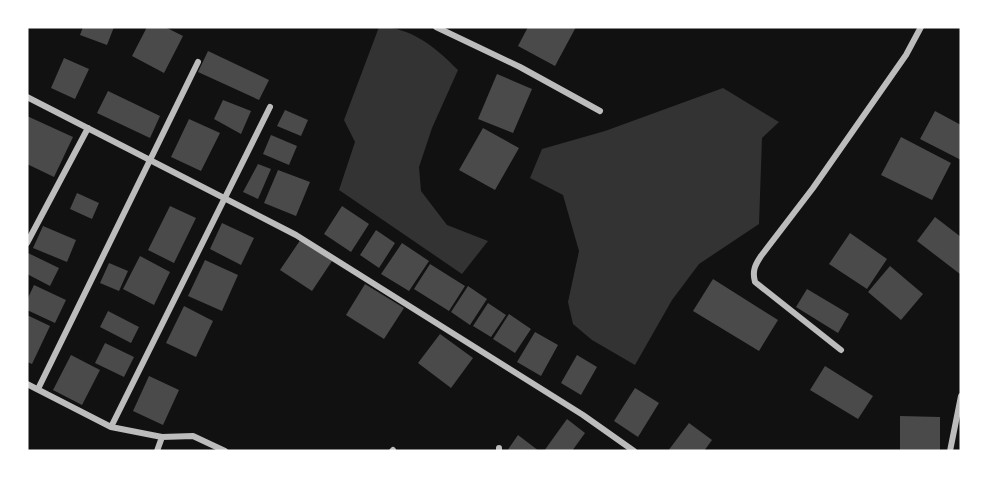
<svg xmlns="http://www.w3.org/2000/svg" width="988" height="478" font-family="'Varela Round',sans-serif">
  <rect width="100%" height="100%" fill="#111"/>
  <path fill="#333" d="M 379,27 C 412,27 436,48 458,70 L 432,128 L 419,167 L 421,191 L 447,225 L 488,241 L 462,274 L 339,190 L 355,142 L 344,120 Z
    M 723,88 L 779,122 L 762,138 L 759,224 L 699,264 L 672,300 L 635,365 L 592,340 L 573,324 L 568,302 L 579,251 L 563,195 L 530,178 L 542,149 L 605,131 Z"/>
  <path fill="#4a4a4a" d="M 83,27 L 114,27 L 107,45 L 80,35 Z
    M 147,27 L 165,27 L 183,36 L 164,73 L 132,56 Z
    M 528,27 L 576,27 L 555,66 L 518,46 Z
    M 208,51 L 269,80 L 259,100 L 198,72 Z
    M 64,58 L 89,69 L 75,99 L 51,88 Z
    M 497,74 L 532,89 L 513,133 L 478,119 Z
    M 108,91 L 160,116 L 150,138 L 97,113 Z
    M 223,100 L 251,111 L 241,134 L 214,119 Z
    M 285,110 L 308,120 L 301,136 L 277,126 Z
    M 935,111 L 961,125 L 961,160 L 920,139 Z
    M 27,116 L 73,137 L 54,177 L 27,164 Z
    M 189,119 L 220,133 L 201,171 L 171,157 Z
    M 483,128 L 519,148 L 495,190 L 459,170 Z
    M 271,135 L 297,146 L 289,165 L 263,154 Z
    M 901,137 L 951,163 L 932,200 L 881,175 Z
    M 258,164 L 271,169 L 258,199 L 243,192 Z
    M 278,170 L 310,182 L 296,216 L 264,203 Z
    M 77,193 L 99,203 L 92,219 L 70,209 Z
    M 170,206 L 196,218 L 174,263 L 148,250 Z
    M 342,206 L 369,224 L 351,252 L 324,234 Z
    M 935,217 L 961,237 L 960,274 L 917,241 Z
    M 222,223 L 254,238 L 241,265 L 210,249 Z
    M 43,226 L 76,240 L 67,262 L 33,248 Z
    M 376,230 L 395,243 L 379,268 L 360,255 Z
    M 850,233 L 887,259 L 867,289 L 829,264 Z
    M 301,239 L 332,261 L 312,291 L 280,270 Z
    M 402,243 L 429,261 L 409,291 L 381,274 Z
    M 28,253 L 59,268 L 50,286 L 27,274 Z
    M 140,256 L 170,272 L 154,305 L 123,289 Z
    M 205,260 L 238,275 L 222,311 L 188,296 Z
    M 109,263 L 128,271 L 119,291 L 100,283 Z
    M 430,264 L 465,286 L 449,311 L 414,289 Z
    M 890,266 L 923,294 L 901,320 L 868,292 Z
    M 713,279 L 778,320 L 759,351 L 693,311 Z
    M 365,284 L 404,308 L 384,339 L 346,315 Z
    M 34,285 L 66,300 L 55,323 L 27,310 L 27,300 Z
    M 468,286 L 487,299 L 470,325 L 451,312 Z
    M 807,289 L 849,314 L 838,333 L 796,307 Z
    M 488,303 L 506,315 L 491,337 L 473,326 Z
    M 184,306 L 213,321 L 196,357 L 166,343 Z
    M 108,311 L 139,327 L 131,343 L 100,327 Z
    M 509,314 L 531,329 L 515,353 L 493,339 Z
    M 27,315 L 50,326 L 32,364 L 27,362 Z
    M 535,332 L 558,345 L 541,376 L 517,362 Z
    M 440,334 L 473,358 L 451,388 L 418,363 Z
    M 105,343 L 134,357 L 124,377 L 95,363 Z
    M 71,355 L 100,370 L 82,405 L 53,390 Z
    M 577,355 L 597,367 L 581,395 L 561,383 Z
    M 825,366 L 873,396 L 858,419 L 810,390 Z
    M 149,376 L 179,390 L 163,425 L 133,411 Z
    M 635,388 L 659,403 L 638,437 L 614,421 Z
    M 900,416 L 940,417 L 940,451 L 900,451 Z
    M 567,419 L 585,433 L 572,451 L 544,451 Z
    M 689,423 L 712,440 L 704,451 L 668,451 Z
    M 518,435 L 539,451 L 507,451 Z"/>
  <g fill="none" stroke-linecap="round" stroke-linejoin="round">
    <path stroke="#bcbcbc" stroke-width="6" d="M 436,27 L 520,67 L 600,111
      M 27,97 L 296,235 L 583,415 L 634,451
      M 27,243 L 88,128
      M 841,350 L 755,282 C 752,271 755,265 761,256 L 813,188 L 906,55 L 921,27
      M 27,384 L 111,427 L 162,437 L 193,436 L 225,451
      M 38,389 L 198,62
      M 111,427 L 270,107
      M 157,451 L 162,437
      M 392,451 L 393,450
      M 499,451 L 499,448
      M 950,451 L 961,396"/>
  </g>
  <rect width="988" height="478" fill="none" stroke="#ffffff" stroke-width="57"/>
</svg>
